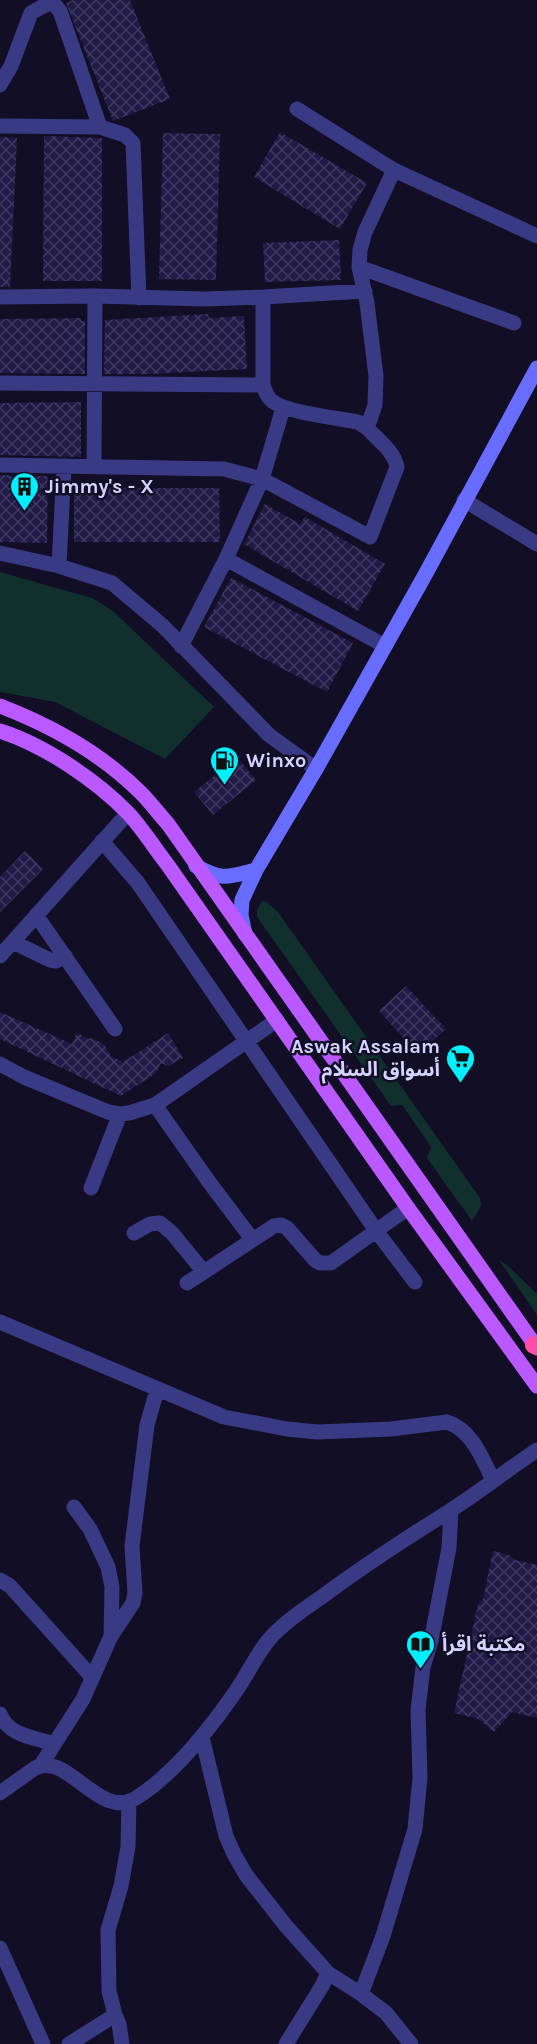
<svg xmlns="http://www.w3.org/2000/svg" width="537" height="2044" font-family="Karla,'Noto Sans Arabic',sans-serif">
  <defs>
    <pattern id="building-cross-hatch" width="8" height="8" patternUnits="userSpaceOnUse" patternTransform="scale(1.5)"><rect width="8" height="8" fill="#211a46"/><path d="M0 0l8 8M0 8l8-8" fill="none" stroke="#403a62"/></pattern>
  </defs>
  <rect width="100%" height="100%" fill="#110e25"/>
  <path fill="#112f2c" d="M 0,572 L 92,598 L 113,611 L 214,707 L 165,759 L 55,702 L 0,692 Z
    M 262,901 L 267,902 L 278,912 L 480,1198 L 481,1206 L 472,1221 L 427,1158 L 431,1147 L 402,1105 L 391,1106 L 257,917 L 257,910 Z
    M 499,1260 L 507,1265 L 537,1294 L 537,1315 Z"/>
  <path fill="url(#building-cross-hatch)" d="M 73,0 L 130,0 L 170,99 L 113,121 L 66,3 Z
    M 280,132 L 367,183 L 340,229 L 254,177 Z
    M 163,133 L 220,134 L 216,280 L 159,279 Z
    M 44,136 L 102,138 L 102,281 L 43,281 Z
    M 0,137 L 17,138 L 10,287 L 0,287 Z
    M 339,240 L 341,280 L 265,282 L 263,243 Z
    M 208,314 L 209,318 L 244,316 L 247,369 L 150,374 L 104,374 L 105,320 Z
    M 81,318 L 81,321 L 85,321 L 85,374 L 0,373 L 0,319 Z
    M 81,402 L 81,457 L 0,455 L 0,403 Z
    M 0,475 L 48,476 L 47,543 L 0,542 Z
    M 74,488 L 219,488 L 220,542 L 74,542 Z
    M 265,504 L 300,524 L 305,517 L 385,564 L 358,611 L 244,544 Z
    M 231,578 L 353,643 L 327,692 L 204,627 Z
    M 237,757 L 256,780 L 213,815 L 194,792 Z
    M 25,851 L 43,869 L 0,912 L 0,877 Z
    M 406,986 L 446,1029 L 418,1054 L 379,1011 Z
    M 0,1012 L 72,1044 L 77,1033 L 89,1039 L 91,1038 L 104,1044 L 111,1056 L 123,1062 L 168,1033 L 183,1058 L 168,1066 L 161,1063 L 156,1073 L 121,1096 L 0,1039 Z
    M 493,1551 L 509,1555 L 515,1560 L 537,1565 L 537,1718 L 512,1712 L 494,1732 L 478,1719 L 454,1713 L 478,1604 L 483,1599 Z"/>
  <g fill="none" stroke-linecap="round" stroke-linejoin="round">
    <path stroke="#393a84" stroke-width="15" d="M 0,85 L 11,66 L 31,13 L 47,4 L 54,4 L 60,11 L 100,127
      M 297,109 L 394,170 L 537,236
      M 0,126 L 100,127 L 125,135 L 133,143 L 139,298
      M 359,267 L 514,323
      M 0,297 L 95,296 L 204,299 L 263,297 L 365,291
      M 263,297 L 263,385 C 265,391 267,397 272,401 C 287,413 338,418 358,422 L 367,428 L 375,405 L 376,376 L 367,303 L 359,267 L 360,250 L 365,232 L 394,170
      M 0,383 L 263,385
      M 0,465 L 224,469 L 262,479 L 370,537 L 397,467 C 394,451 378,440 367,428
      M 94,467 L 95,296
      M 464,500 L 537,544
      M 0,553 L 59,566 L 112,583 L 163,626 L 269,735 L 316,769
      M 226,559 L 385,646
      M 59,566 L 64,466
      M 181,646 L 226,559 L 262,479 L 283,408
      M 102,841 L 138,883 L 377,1232 L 415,1282
      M 36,915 L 115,1029
      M 13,942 L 50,960 L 56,961 L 65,956
      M 0,956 L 128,813
      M 0,1064 L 24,1077 L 108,1112 L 120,1114 L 129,1113 L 155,1105 L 277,1020
      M 155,1105 L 209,1182 L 252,1239
      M 91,1188 L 120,1114
      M 134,1233 L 150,1224 L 160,1223 L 172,1233 L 204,1272
      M 187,1283 L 274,1226 L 281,1225 L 287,1228 L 315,1260 L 320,1263 L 331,1263 L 408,1208
      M 0,1322 L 224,1417 L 287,1429 L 317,1432 L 391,1429 L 447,1422 C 472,1430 482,1458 493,1480
      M 0,1580 L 10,1586 L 92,1677
      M 111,1636 L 133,1603 L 135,1593 L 132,1546 L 147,1425 L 157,1390
      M 0,1714 C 9,1736 33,1737 54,1744
      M 202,1737 L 226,1836 L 234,1854 L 246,1875 L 286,1926 L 328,1973 L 361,1994 L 386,2013 L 411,2044
      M 41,1765 L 83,1699 L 111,1636 L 112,1587 L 108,1567 L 90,1529 L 74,1507
      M 0,1793 L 35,1768 C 68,1751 99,1821 136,1798 C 176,1773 212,1726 238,1688 C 250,1670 260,1647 276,1632 C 290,1618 307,1607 323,1596 C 363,1566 405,1539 448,1512 C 478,1493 507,1470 537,1450
      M 0,1948 L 43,2044
      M 361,1994 L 383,1936 L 415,1829 L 420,1778 L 418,1710 L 423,1667 L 431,1641 L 449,1548 L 451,1510
      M 69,2044 L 115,2015
      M 122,2044 L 119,2024 L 115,2015 L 109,1991 L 108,1930 L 121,1886 L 128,1847 L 129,1801
      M 286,2044 L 322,1986 L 328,1973"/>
    <path stroke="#696dff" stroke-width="15" d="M 196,866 C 222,881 228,877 256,870
      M 245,934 L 241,915 L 242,900 L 256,870 L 316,769 L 425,575 L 537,368"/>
    <path stroke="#b959ff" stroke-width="15" d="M 0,706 C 52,726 101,753 141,793 C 150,802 159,814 168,824 L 537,1348
      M 0,731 C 44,745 96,780 128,813 C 142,828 154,847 167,864 L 408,1208 L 537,1386"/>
    <path stroke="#ff4dab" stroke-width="18" d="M 534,1345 L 537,1346"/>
  </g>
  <defs>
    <symbol id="building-pin" viewBox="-11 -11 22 30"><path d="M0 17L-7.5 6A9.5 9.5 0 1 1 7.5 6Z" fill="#00f0fd" stroke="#110e25"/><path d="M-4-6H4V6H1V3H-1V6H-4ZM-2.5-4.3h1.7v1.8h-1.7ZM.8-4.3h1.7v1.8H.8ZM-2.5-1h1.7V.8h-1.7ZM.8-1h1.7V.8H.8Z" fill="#111"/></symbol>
    <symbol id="fuel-pin" viewBox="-11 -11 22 30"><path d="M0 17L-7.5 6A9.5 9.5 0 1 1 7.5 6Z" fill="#00f0fd" stroke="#110e25"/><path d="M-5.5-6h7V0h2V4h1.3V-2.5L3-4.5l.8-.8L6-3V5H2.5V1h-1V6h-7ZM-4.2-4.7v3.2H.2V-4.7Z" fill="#111"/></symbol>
    <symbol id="supermarket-pin" viewBox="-11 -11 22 30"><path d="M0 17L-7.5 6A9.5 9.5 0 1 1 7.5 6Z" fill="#00f0fd" stroke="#110e25"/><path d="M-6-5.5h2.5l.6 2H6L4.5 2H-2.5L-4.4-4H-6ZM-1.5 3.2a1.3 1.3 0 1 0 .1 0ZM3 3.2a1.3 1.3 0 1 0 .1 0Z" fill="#111"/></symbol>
    <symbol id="library-pin" viewBox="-11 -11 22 30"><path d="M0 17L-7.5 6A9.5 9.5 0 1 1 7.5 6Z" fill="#00f0fd" stroke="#110e25"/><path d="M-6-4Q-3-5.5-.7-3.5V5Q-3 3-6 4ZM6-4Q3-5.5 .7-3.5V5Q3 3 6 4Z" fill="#111"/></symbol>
  </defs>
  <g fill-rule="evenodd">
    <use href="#building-pin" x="8" y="470" width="33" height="45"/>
    <use href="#fuel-pin" x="208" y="744" width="33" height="45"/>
    <use href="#supermarket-pin" x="444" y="1042" width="33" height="45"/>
    <use href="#library-pin" x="404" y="1628" width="33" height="45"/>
  </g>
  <g text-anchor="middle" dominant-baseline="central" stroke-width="5" stroke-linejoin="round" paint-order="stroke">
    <g font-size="20" font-weight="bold" fill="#d5d2ff" stroke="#110e25" text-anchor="start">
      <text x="45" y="486">Jimmy's - X</text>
      <text x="246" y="760">Winxo</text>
      <text x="440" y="1046" text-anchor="end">Aswak Assalam<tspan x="440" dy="23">أسواق السلام</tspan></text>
      <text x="442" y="1644">مكتبة اقرأ</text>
    </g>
  </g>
</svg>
